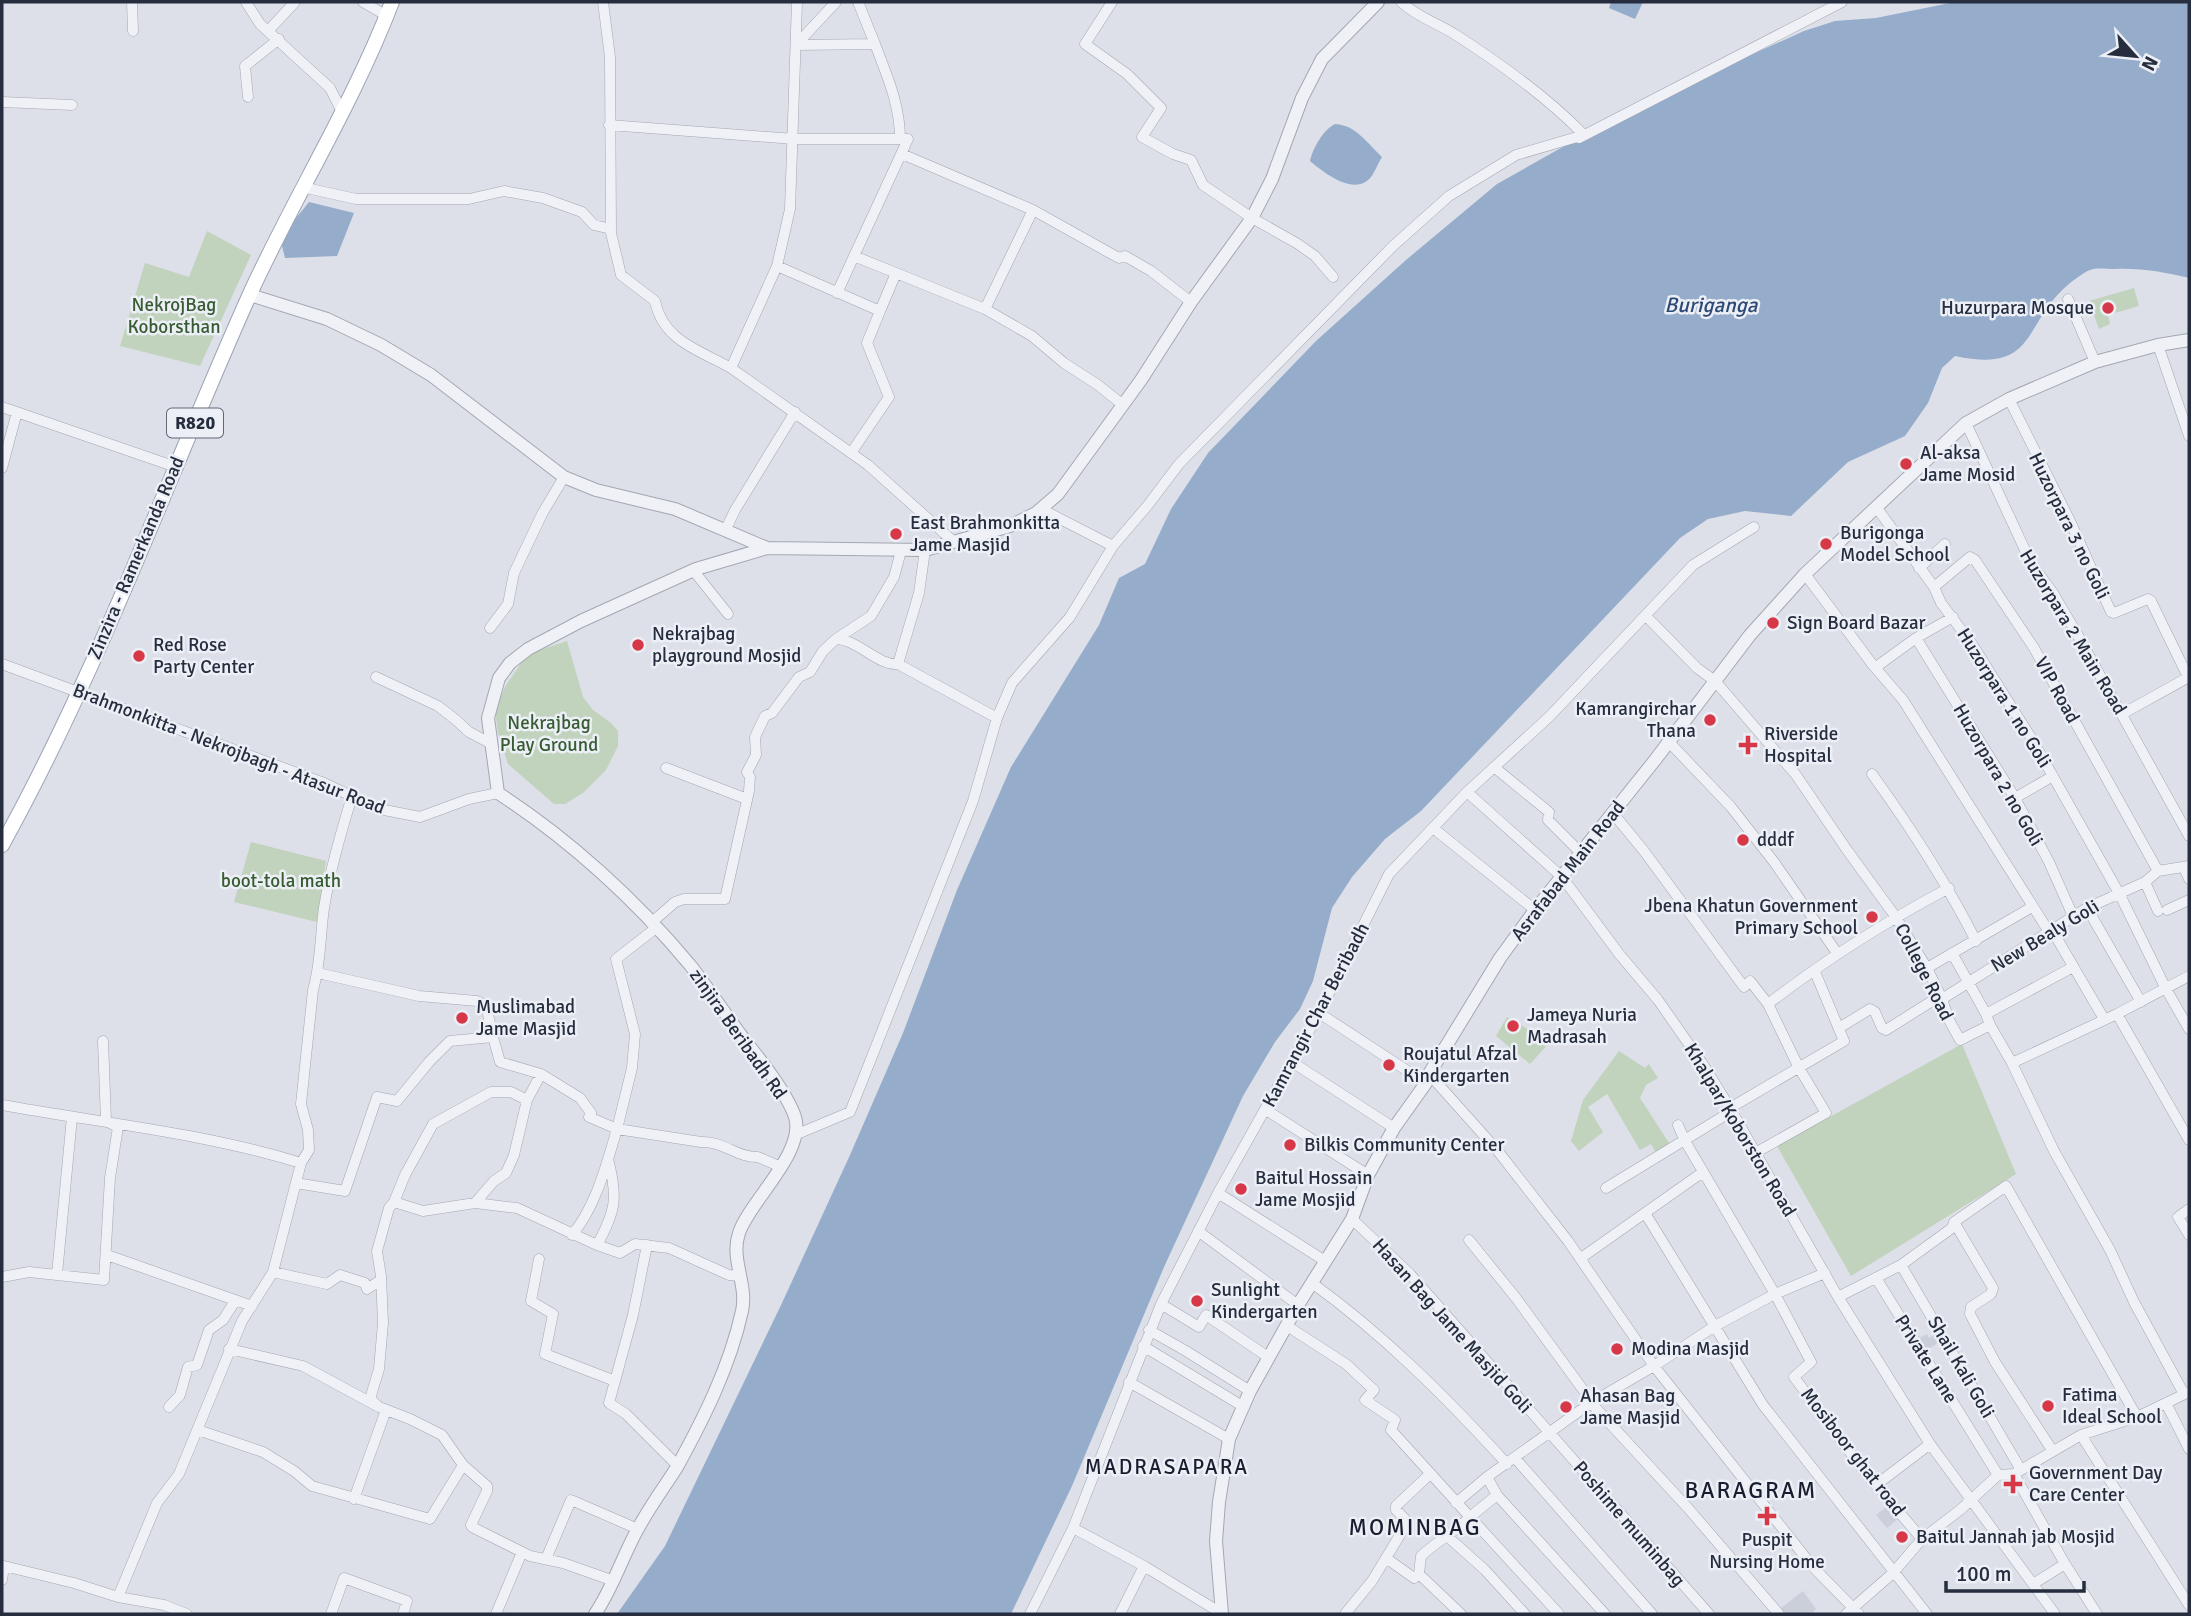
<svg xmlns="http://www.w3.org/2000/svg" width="2191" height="1616" font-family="Signika,sans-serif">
  <rect width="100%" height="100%" fill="#dde0e8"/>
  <path fill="#cacfda" d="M 1939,1332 L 1943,1340 L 1923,1352 L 1916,1340 L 1927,1334 L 1929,1338 Z
    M 1889,1505 L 1899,1518 L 1887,1528 L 1876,1515 Z
    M 1803,1591 L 1816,1609 L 1811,1614 L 1784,1614 L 1780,1609 Z"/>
  <path fill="#c1d2bd" d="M 207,231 L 251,255 L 200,366 L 120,346 L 145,263 L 189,277 Z
    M 2134,288 L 2139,306 L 2108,315 L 2110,324 L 2099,329 L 2089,301 Z
    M 567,641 L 583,697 L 593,710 L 611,723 L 618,731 L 618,746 L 606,770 L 583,793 L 565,804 L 554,804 L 508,764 L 498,733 L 495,710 L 506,685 L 522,662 L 537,651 Z
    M 251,842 L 326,861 L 317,922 L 234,902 Z
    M 1507,1017 L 1550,1042 L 1530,1064 L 1496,1036 Z
    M 1962,1044 L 2016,1174 L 1851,1276 L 1777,1146 Z
    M 1619,1051 L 1645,1068 L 1649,1064 L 1658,1078 L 1646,1085 L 1640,1098 L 1671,1146 L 1657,1155 L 1651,1144 L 1640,1150 L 1607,1094 L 1588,1107 L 1603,1132 L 1579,1151 L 1571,1141 L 1583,1100 Z"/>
  <path fill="#95accb" d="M 1611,2 L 1643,2 L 1635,19 L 1609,8 Z
    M 1955,2 L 2189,2 L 2189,278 C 2164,272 2141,268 2115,269 C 2108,269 2099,268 2093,269 C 2085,271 2077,278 2070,283 C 2021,323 2039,374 1955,356 L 1942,368 L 1928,403 L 1905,436 L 1848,462 L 1791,516 L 1745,511 L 1708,519 L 1680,538 L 1421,811 L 1385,839 L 1352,877 L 1332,908 L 1313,981 L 1300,1009 L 1275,1042 L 1243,1096 L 1164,1267 L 1072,1486 L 1011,1614 L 617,1614 L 665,1546 L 782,1303 L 850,1155 L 903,1033 L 957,890 L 1011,767 L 1099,625 L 1119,578 L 1145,564 L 1171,509 L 1208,453 L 1316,341 L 1406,260 L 1497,184 L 1584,135 L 1677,88 L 1804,31 L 1835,21 L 1876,18 Z
    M 1335,124 C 1356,125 1367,143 1382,157 C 1378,163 1375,172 1371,177 C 1355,197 1324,173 1310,161 C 1313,148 1323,130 1335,124 Z
    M 309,202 L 354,213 L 337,256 L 285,258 L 280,238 Z"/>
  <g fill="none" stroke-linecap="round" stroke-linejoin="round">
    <defs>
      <path id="minor" d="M 132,2 L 133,31
        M 246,2 L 260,24 L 330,88 L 342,112
        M 363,2 L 387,16
        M 603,2 L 610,57 L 611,233 L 621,275 L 655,301 C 663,341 699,350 731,368
        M 797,2 L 790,209 L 777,266 L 731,368 L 868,465 L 954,542
        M 858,2 L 875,44
        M 1112,2 L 1085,44 L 1127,74 L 1161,108 L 1142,137 L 1173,154 L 1191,160 L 1203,185 L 1252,218 L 1298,244 L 1315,256 L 1333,277
        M 268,31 L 295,2
        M 796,45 L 875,44 C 887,76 900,104 900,139
        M 796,45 L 836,2
        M 248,97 L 245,66 L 279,39
        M 2,102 L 72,105
        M 609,125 L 794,139 L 908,139 L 837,293
        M 1579,138 L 1842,2
        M 902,154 L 1033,210 L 1119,258 L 1125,256 L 1151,271 L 1191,302
        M 302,187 L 356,199 L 469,199 L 504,191 L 543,198 L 582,212 L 594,225 L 611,229
        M 1033,210 L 985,309 L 1032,336 L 1064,363 L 1098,385 L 1123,405
        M 777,266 L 880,311 L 896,273 L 854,256
        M 896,273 L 985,309
        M 2068,299 L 2095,362
        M 2158,345 L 2189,436
        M 2009,399 L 2071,523 L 2111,612 L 2114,613 L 2148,599 L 2151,601 L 2188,677
        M 2,407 L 176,467
        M 1966,423 L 2031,563 L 2053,593 L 2076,632 L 2189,836
        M 851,453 L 889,397 L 867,343 L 880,311
        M 2,468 L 17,412
        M 1877,508 L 1934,587 L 1941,603 L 1972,644 L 2033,741 L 2120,895 L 2166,989 L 2189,1029
        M 726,529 L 735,510 L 795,412
        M 1113,546 L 1148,505 L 1179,464 L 1393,246 L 1449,196 L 1516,155 L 1584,135 C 1546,96 1501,64 1456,35 C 1436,22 1420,19 1401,2
        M 1919,568 L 1945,544
        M 693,570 L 728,614
        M 1805,574 L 1872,664 L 1903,700 L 2049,932
        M 1934,587 L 1970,557 L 1975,560 L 2034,648 L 2158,871
        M 1646,616 L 1697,668 L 1715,681 L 1796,775 L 1847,850 L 1895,916 L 1927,968 L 1942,999 L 1949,1020 L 1960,1040 L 1990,1025 L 2012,1063 L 2054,1151 L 2110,1250 L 2134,1302 L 2184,1394
        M 490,628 L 508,604 L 514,573 L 542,514 L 564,477
        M 1916,638 L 2015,798 L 2049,862 L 2073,916
        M 836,639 L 871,616 L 894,577 L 901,551
        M 2,664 L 324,783 L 379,809 L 420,817 L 469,799 L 498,793
        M 898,664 L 997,718
        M 1876,667 L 1916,638 L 1953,617
        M 376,677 L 438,706 L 456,720 L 469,732 L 492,744
        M 2122,714 L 2189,677
        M 1669,742 L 1731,807 L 1774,862 L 1837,953
        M 1494,767 L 1549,812 L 1548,820 L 1580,852
        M 666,768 L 747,799
        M 1872,774 C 1911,828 1946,882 1976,941
        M 1467,792 L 1562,877 L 1620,955 L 1658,1000 L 1702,1063 L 1730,1108 L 1838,1297 L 1930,1444 L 2055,1614
        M 2015,798 L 2053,776
        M 1612,812 L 1644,851 L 1744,987 L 1750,981 L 1768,1004 L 1799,1068 L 1826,1113 L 1757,1152
        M 1433,828 L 1535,910
        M 2184,868 L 2189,879
        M 2145,882 L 2158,911
        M 2087,908 L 2141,1002
        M 2167,910 L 2189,900
        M 651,923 L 675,902 L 684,899 L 725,899 L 749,791 L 750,777 L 747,772 L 756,755 L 755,737 L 765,716 L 772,713 L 799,677 L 810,672 L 823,651 L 836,639 C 859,640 878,666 898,664 L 919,593 L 925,550
        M 656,928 L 616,959 L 635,1034 L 632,1068 L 617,1129 L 701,1142 C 723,1141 738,1158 758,1157 L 781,1167
        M 2052,930 L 2104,1019
        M 1952,953 L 1986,1014
        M 1927,968 L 2032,907
        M 1942,999 L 2087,908 L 2145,882 L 2158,871 L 2189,866
        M 1768,1004 C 1825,960 1885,922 1949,888
        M 1319,1013 L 1426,1083
        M 2117,1014 L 2189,1140
        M 1990,1025 L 1986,1014 L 2073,967
        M 1839,1028 L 1870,1009 L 1875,1012 L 1882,1028 L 1886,1030 L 1940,996
        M 1292,1062 L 1394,1128
        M 2012,1063 L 2117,1014 L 2189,976
        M 541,1074 L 580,1098 L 591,1113 L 589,1117 L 617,1129 C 606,1166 596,1206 572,1235
        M 1429,1074 L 1497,1150 L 1568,1241 L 1654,1366 L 1813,1567 L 1859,1614
        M 2,1105 C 102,1123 204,1133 301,1163 L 273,1272 L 242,1321 L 179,1474 L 157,1503 L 118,1597 L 164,1605 L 187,1614
        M 1730,1108 L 1844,1041 L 1815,972
        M 1266,1110 L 1368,1175
        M 1678,1125 L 1685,1141 L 1775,1294 L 1811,1362 L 1794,1377 L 1864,1471 L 1922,1539
        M 795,1135 L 850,1112 L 973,801 L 997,718 L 1012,683 L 1070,617 L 1113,546 L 1041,509
        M 608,1159 C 618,1197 616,1211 597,1245 L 620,1253 L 635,1244 L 669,1248 L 729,1275 L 740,1276
        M 301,1163 L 309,1150 L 308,1130 L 301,1104 L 313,990 C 321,963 320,936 324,908 C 330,870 341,833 352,796
        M 296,1183 L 345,1191 L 377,1097 L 397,1101 L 429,1062 L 450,1041 L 493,1037 L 486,1005 L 477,1001 L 419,996 L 318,973
        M 1606,1188 L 1732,1111
        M 1218,1193 L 1325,1261
        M 394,1202 L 405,1175 L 433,1124 L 491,1092 L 511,1092 L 527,1100
        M 475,1203 L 494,1181 L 506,1173 L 514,1155 L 527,1100 L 541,1074 L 500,1062 L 493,1037
        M 2189,1209 L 2178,1217 L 2189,1235
        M 1645,1213 L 1763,1405 L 1927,1614
        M 1352,1219 L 1410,1274 L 1709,1614
        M 1954,1222 L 1993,1288 L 1991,1294 L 1971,1307 L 1970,1314 L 1995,1362 L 2052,1450
        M 1198,1231 L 1298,1305
        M 1469,1240 L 1516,1298 L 1592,1402
        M 647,1245 L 633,1315 L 609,1403 L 626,1414 L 677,1465
        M 107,1255 L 252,1306
        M 1581,1258 L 1703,1172
        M 539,1259 L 531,1301 L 553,1314 L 545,1354 L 615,1381
        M 1901,1265 L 2021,1470
        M 273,1272 L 327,1284 L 340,1275 L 365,1283 L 367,1289 L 381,1280
        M 57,1274 L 72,1117
        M 2,1277 L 29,1272 L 104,1280 L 110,1178 L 118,1127 L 106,1121 L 103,1041
        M 1876,1278 L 1998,1475
        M 1312,1283 C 1384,1335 1447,1398 1507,1464
        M 1838,1297 L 1901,1265 L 1952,1228 L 1954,1222 L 2006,1186 L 2137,1417
        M 1161,1304 L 1199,1327 L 1206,1315 L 1268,1357
        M 1287,1326 L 1346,1364 L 1374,1390 L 1365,1400 L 1395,1420 L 1391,1430 L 1470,1517 L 1497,1495
        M 1149,1330 L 1186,1351 L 1250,1391
        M 1143,1346 L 1244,1407
        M 229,1349 L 303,1366 L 379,1407 L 410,1419 L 442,1435 L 463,1465
        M 1129,1382 L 1229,1439
        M 1591,1403 L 1687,1507 L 1779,1614
        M 2166,1403 L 2189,1449
        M 169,1407 L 180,1395 L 188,1367 L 197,1365 L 209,1330 L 223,1320 L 235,1301
        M 379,1407 L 370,1399 L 379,1369 L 383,1323 L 381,1276 L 377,1251 L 389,1208 L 394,1202 L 423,1211 L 475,1203 L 517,1208 L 597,1245
        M 198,1430 L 263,1452 L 294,1471 L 312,1486 L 430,1519 L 463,1465 L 487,1486 L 487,1491 L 471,1525 L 472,1527 L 530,1556 L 563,1563 L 614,1581
        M 2081,1435 L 2189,1605
        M 1515,1458 L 1652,1614
        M 2014,1474 L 2065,1564 L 2097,1614
        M 1487,1477 L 1497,1495 L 1605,1614
        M 1876,1485 L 1930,1444
        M 354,1499 L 386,1410
        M 1456,1503 L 1487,1477 L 1592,1402 L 1654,1366 L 1715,1326 L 1775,1294 L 1825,1273
        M 1073,1528 L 1144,1566 L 1221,1613
        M 1448,1537 L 1485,1570 L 1525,1614
        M 1386,1558 L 1414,1578 L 1419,1574 L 1421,1556 C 1436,1542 1455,1532 1470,1517 L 1559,1614
        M 546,1559 L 571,1500 L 638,1529
        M 1419,1574 L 1461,1614
        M 2,1580 L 4,1566 L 74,1583 L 118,1597
        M 2033,1584 L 2065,1564
        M 331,1614 L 344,1578 L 407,1601 L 403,1614
        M 496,1614 L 522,1552
        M 1030,1614 L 1073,1528 L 1161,1304 L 1218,1193 L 1319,1013 L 1389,874 L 1467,792 L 1549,717 L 1693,565 L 1754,527
        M 1120,1614 L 1144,1566
        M 1345,1614 L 1372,1581 L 1406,1525 L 1405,1519 L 1396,1510 L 1396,1506 L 1430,1474
        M 1846,1614 L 1893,1573 L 1922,1539 L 1960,1510 L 1998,1475 L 2014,1474 L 2081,1435 L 2137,1417 L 2189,1392"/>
      <path id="tertiary" d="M 250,295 L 327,319 L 381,345 L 431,375 L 564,477 L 596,490 L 675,509 L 767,548
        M 595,1614 C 614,1586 623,1554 640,1525 C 651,1505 665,1486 677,1467 C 704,1418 730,1366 742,1311 C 748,1285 730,1259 739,1233 C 749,1202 806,1152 795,1117 C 787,1093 759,1058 743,1038 C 725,1014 709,989 690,965 C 636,900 569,839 498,793 L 488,718 L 499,678 L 510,663 L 528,649 L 581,621 L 696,569 L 767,548 L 925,550 L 1010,526 L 1036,513 L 1058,494 L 1141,380 L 1191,302 L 1252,218 L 1272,179 L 1302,98 L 1322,59 L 1378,2
        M 1222,1614 L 1216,1541 L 1219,1502 L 1229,1439 L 1250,1391 L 1298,1305 L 1352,1219 L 1368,1175 L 1394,1128 L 1426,1083 L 1429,1074 L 1500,958 L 1535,910 L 1655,760 L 1750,635 L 1805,574 L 1966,423 L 2009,399 L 2095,362 L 2158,345 L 2189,340"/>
      <path id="primary" d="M 2,845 C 99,670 167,479 249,296 C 294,197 353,104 392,2"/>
    </defs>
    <use href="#minor" stroke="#a2a7b2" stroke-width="11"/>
    <use href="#tertiary" stroke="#a2a7b2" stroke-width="14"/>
    <use href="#primary" stroke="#9ba4b4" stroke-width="16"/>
    <use href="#minor" stroke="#eff1f6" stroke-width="10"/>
    <use href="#tertiary" stroke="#eff1f6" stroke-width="12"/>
    <use href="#primary" stroke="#fff" stroke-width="14"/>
  </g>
  <g fill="#d63847" stroke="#eceff5" stroke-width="2.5">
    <circle cx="2108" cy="308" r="7"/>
    <circle cx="1906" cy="464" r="7"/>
    <circle cx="896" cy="534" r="7"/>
    <circle cx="1826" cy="544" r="7"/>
    <circle cx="1773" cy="623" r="7"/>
    <circle cx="638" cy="645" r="7"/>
    <circle cx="139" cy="656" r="7"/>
    <circle cx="1710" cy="720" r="7"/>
    <path d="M1744.5 734.5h7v7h7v7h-7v7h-7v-7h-7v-7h7z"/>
    <circle cx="1743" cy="840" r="7"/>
    <circle cx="1872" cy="917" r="7"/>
    <circle cx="462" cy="1018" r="7"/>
    <circle cx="1513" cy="1026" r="7"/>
    <circle cx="1389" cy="1065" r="7"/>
    <circle cx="1290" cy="1145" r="7"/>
    <circle cx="1241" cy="1189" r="7"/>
    <circle cx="1197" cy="1301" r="7"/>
    <circle cx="1617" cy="1349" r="7"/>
    <circle cx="2048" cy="1406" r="7"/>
    <circle cx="1566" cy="1407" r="7"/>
    <path d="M2009.5 1473.5h7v7h7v7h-7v7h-7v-7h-7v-7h7z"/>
    <path d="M1763.5 1505.5h7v7h7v7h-7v7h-7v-7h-7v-7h7z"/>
    <circle cx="1902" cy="1537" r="7"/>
  </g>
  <g text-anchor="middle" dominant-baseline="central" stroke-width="5" stroke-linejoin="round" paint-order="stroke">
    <rect fill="#eceff5" stroke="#616776" stroke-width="2" x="167" y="408.5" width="56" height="29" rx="5"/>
    <g font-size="18" font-weight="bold" fill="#252d3f">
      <text x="195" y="423">R820</text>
    </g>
    <g font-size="19" fill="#375c32" stroke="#eceff5">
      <text x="174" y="305">NekrojBag<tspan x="174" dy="22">Koborsthan</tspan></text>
      <text x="549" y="723">Nekrajbag<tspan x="549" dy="22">Play Ground</tspan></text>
      <text x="281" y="881">boot-tola math</text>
    </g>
    <g font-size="19" fill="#252d3f" stroke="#eceff5" text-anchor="start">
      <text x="2094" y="308" text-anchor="end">Huzurpara Mosque</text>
      <text x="1920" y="453">Al-aksa<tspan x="1920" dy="22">Jame Mosid</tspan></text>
      <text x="910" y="523">East Brahmonkitta<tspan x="910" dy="22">Jame Masjid</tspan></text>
      <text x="1840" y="533">Burigonga<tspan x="1840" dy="22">Model School</tspan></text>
      <text x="1787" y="623">Sign Board Bazar</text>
      <text x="652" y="634">Nekrajbag<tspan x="652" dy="22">playground Mosjid</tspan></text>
      <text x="153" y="645">Red Rose<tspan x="153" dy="22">Party Center</tspan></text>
      <text x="1696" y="709" text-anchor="end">Kamrangirchar<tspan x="1696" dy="22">Thana</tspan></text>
      <text x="1764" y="734">Riverside<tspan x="1764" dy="22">Hospital</tspan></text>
      <text x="1757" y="840">dddf</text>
      <text x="1858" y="906" text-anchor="end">Jbena Khatun Government<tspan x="1858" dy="22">Primary School</tspan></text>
      <text x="476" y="1007">Muslimabad<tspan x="476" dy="22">Jame Masjid</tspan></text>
      <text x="1527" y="1015">Jameya Nuria<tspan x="1527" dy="22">Madrasah</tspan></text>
      <text x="1403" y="1054">Roujatul Afzal<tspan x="1403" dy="22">Kindergarten</tspan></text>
      <text x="1304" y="1145">Bilkis Community Center</text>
      <text x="1255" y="1178">Baitul Hossain<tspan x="1255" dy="22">Jame Mosjid</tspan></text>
      <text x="1211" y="1290">Sunlight<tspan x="1211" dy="22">Kindergarten</tspan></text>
      <text x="1631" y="1349">Modina Masjid</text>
      <text x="2062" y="1395">Fatima<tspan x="2062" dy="22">Ideal School</tspan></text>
      <text x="1580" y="1396">Ahasan Bag<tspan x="1580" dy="22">Jame Masjid</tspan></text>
      <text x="2029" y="1473">Government Day<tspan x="2029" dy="22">Care Center</tspan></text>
      <text x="1916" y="1537">Baitul Jannah jab Mosjid</text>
      <text x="1767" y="1540" text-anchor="middle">Puspit<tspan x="1767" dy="22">Nursing Home</tspan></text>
    </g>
    <g font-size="19" fill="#252d3f" stroke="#eceff5">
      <text transform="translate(2069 526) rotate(64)">Huzorpara 3 no Goli</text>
      <text transform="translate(136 558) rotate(-67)">Zinzira - Ramerkanda Road</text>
      <text transform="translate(2073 632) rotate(59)">Huzorpara 2 Main Road</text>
      <text transform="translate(2057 690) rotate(61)">VIP Road</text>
      <text transform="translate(2004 698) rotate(58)">Huzorpara 1 no Goli</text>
      <text transform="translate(229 749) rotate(21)">Brahmonkitta - Nekrojbagh - Atasur Road</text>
      <text transform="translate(1998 775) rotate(60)">Huzorpara 2 no Goli</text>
      <text transform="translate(1568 871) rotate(-52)">Asrafabad Main Road</text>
      <text transform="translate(2045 936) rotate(-31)">New Bealy Goli</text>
      <text transform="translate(1924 972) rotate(63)">College Road</text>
      <text transform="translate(1316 1015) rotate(-62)">Kamrangir Char Beribadh</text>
      <text transform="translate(738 1034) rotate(55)">zinjira Beribadh Rd</text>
      <text transform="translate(1740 1130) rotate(59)">Khalpar/Koborston Road</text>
      <text transform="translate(1452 1326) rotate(48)">Hasan Bag Jame Masjid Goli</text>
      <text transform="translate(1926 1359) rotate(58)">Private Lane</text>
      <text transform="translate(1961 1367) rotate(60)">Shail Kali Goli</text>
      <text transform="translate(1853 1452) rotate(52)">Mosiboor ghat road</text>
      <text transform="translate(1629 1524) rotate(49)">Poshime muminbag</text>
    </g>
    <g font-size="21" font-style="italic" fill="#2d4975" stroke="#eceff5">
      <text x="1711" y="305">Buriganga</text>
    </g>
    <g font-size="21" letter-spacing="2" fill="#181e30" stroke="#eceff5">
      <text x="1167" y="1467">MADRASAPARA</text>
    </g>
    <g font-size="23" letter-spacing="2" fill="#181e30" stroke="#eceff5">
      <text x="1751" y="1490">BARAGRAM</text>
      <text x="1415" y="1527">MOMINBAG</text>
    </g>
  </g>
  <rect width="2191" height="1616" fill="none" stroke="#252d3f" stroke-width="7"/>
  <g transform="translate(2135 56) rotate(117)" stroke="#eceff5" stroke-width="5" paint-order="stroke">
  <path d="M0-5L12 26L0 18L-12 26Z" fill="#252d3f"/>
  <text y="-10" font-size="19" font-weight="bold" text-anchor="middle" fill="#252d3f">N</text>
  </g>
  <path d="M1946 1581v10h138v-10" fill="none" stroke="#252d3f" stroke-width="3.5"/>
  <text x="1956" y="1581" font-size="21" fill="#252d3f" stroke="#eceff5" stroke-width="5" paint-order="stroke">100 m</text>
</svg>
